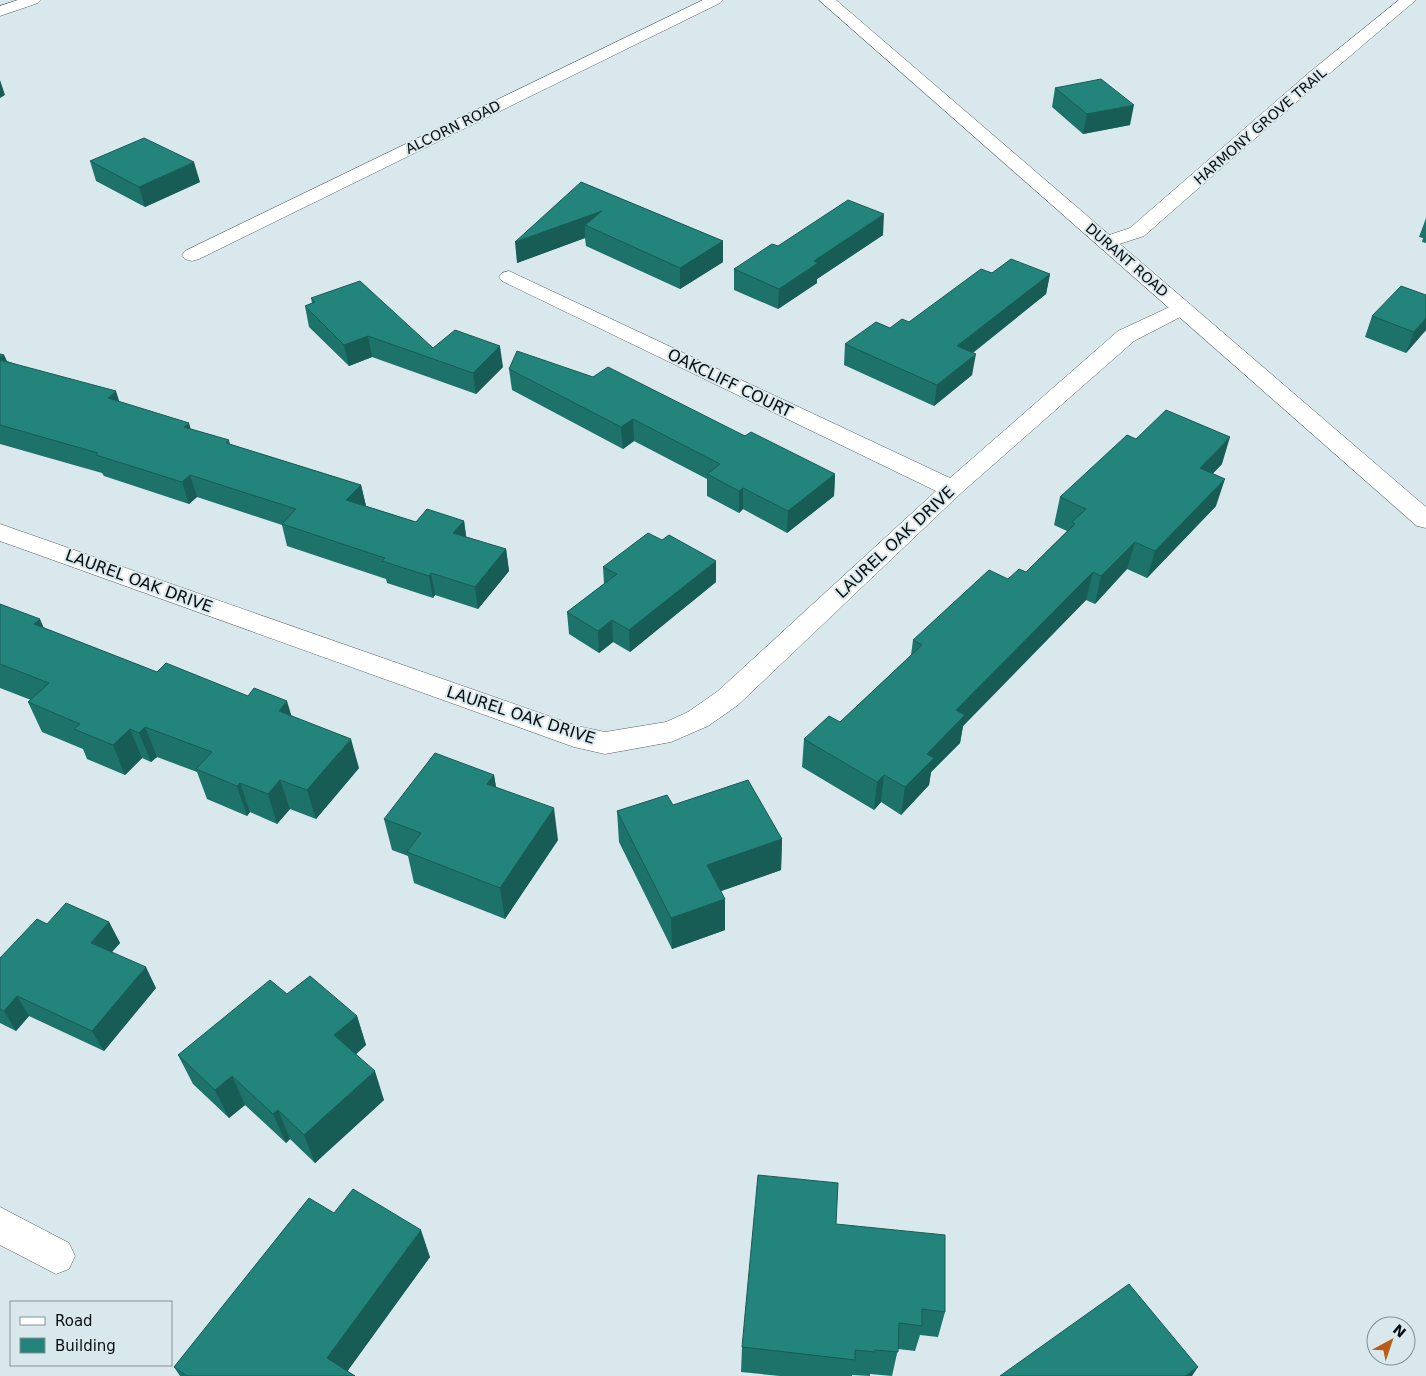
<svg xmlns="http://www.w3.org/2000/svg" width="1426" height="1376" font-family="'DejaVu Sans',sans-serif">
  <rect width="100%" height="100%" fill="#d9e8ed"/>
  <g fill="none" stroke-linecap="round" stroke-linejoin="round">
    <defs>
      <path id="street" d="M 18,0 L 41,0 L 38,3 L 0,16 L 0,6 Z
        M 703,0 L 723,0 L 720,3 L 199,259 L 192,261 L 185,259 L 182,255 L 185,251 Z
        M 1399,0 L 1416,0 L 1323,79 L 1144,236 L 1107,248 L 1100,246 L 1097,242 L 1100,238 L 1130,228 L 1311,71 Z
        M 509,271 L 950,478 L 1118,331 L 1176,304 L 1183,302 L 1190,304 L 1193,308 L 1190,312 L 1134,341 L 960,494 L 738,705 L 708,726 L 671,742 L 605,754 L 574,747 L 0,541 L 0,524 L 577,726 L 605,732 L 666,722 L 688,712 L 718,691 L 936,491 L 502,281 L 499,277 L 502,273 Z
        M 0,1207 L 69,1243 L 75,1256 L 69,1269 L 56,1274 L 0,1245 Z"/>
      <path id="secondary" d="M 819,0 L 836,0 L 1426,507 L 1426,528 L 1417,526 Z"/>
    </defs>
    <use href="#street" stroke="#546165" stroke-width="1"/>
    <use href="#secondary" stroke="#546165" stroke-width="1"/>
    <use href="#street" fill="#fff" fill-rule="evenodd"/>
    <use href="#secondary" fill="#fff" fill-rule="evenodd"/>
  </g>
  <path fill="#1d726a" d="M 1055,88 L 1130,125 L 1083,134 L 1052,107 Z
    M 90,161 L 200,182 L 145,207 L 96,181 Z
    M 581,182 L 723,241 L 723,262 L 680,289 L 586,246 L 585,238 L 517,263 Z
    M 1426,218 L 1426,243 L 1422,242 L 1423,238 L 1419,237 Z
    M 883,235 L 817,279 L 817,283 L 778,309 L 734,290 L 734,269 L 778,246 Z
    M 992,273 L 1050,274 L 1046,294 L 973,353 L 972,375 L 934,406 L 844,365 L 845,344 L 909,322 Z
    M 311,298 L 433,348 L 503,367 L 476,394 L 372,357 L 349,366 L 309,327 L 305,306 L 312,303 Z
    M 1372,316 L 1426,330 L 1406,353 L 1365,337 Z
    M 0,354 L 4,355 L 7,361 L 190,429 L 229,440 L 230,444 L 361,485 L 366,506 L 416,522 L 464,521 L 466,537 L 506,549 L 509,571 L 478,609 L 435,595 L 433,598 L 387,583 L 386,579 L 287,546 L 282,525 L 197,497 L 189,504 L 104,476 L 102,473 L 0,444 Z
    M 509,369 L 745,436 L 835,474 L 834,496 L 787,533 L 743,509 L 739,513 L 707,496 L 707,479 L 634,441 L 623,449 L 512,390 Z
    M 1136,439 L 1222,464 L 1213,473 L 1216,506 L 1147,578 L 1127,569 L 1095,604 L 1086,600 L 963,726 L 960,743 L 931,772 L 929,785 L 901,815 L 881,802 L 874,810 L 802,767 L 804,739 L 840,722 L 911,655 L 913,640 L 1008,579 L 1026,572 L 1067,531 L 1054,525 L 1060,497 Z
    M 662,540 L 716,582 L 630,652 L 613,642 L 599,653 L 569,634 L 567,612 L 604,584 L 603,567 Z
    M 0,604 L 44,628 L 157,672 L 291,715 L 359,768 L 316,819 L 290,809 L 277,824 L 250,812 L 247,816 L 207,799 L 197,772 L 157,757 L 151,762 L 142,758 L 125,775 L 87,759 L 83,749 L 42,732 L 28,702 L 31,700 L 0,688 Z
    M 494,775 L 496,787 L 558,840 L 505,919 L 414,883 L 408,856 L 392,850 L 384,819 Z
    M 673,805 L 782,839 L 781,870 L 721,891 L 725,930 L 672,949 L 619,842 L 617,811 Z
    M 109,922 L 120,943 L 112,952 L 156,988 L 104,1051 L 29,1016 L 16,1031 L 0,1023 L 0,958 L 47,924 Z
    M 287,994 L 357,1016 L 366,1045 L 356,1054 L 384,1100 L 315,1163 L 290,1139 L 286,1143 L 245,1105 L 229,1118 L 193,1084 L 178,1055 Z
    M 334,1213 L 430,1257 L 347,1371 L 355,1376 L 180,1376 L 174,1367 Z
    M 836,1224 L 945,1312 L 938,1337 L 920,1335 L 915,1351 L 898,1349 L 892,1376 L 870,1374 L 870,1376 L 852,1375 L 852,1376 L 780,1376 L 741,1372 L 742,1347 Z"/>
  <path fill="#185c56" d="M 0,80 L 5,95 L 0,98 Z
    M 1134,105 L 1130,125 L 1083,134 L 1087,114 Z
    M 194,162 L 200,182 L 145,207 L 139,187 Z
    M 602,211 L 585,225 L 585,238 L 517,263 L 515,242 Z
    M 884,214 L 883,235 L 817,279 L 817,283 L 778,309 L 779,289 L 814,261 Z
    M 723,241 L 723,262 L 680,289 L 680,268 Z
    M 1050,274 L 1046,294 L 954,367 L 957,346 Z
    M 1426,318 L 1426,330 L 1406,353 L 1414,332 Z
    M 368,336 L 372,357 L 349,366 L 344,345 Z
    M 500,346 L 503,367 L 476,394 L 473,373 Z
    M 976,354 L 972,375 L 934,406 L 937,385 Z
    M 4,355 L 13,376 L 0,362 L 0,358 Z
    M 116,391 L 123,413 L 108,398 Z
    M 633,419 L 634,441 L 623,449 L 621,427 Z
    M 189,423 L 195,444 L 184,427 Z
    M 1230,437 L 1222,464 L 1192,495 L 1200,468 Z
    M 835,474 L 834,496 L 787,533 L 788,511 Z
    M 190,475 L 197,497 L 189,504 L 182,482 Z
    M 1225,479 L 1216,506 L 1147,578 L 1155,551 Z
    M 361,485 L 366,506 L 346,500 Z
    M 743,488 L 743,509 L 739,513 L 739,491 Z
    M 464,521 L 467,542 L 453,533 Z
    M 1135,542 L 1127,569 L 1095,604 L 1101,576 Z
    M 506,549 L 509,571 L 478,609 L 475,587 Z
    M 716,561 L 716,582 L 630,652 L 629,630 Z
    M 1093,572 L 1086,600 L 963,726 L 960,743 L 931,772 L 929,785 L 901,815 L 905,787 L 956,710 Z
    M 431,573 L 435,595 L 433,598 L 429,576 Z
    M 40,619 L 53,649 L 34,624 Z
    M 612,620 L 613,642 L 599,653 L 598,631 Z
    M 287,701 L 296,731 L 279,711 Z
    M 145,727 L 157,757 L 151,762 L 139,733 Z
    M 130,729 L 142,758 L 125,775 L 113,745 Z
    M 351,739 L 359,768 L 316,819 L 307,790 Z
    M 494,775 L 499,806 L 487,784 Z
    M 884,775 L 881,802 L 874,810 L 877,782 Z
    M 280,780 L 290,809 L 277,824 L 268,794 Z
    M 240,783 L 250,812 L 247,816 L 237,786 Z
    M 554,808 L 558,840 L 505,919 L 500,888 Z
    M 782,839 L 781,870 L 707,896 L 707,865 Z
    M 725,899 L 725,930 L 672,949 L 671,918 Z
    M 109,922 L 120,943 L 102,963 L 91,943 Z
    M 146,967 L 156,988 L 104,1051 L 92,1031 Z
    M 17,996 L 29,1016 L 16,1031 L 4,1011 Z
    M 357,1016 L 366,1045 L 344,1065 L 334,1035 Z
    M 375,1071 L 384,1100 L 315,1163 L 304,1135 Z
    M 232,1076 L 245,1105 L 229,1118 L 215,1090 Z
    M 278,1110 L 290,1139 L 286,1143 L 273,1114 Z
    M 421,1230 L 430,1257 L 344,1376 L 327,1358 Z
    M 1198,1367 L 1192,1376 L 1185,1376 Z"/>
  <path fill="#22847b" stroke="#185c56" d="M 1101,79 L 1134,105 L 1087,114 L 1055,88 Z
    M 144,138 L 194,162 L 139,187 L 90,161 Z
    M 581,182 L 723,241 L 680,268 L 585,225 L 602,211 L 515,242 Z
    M 848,200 L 884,214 L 814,261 L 818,263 L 779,289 L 734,269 L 772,244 L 778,246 Z
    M 1011,259 L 1050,274 L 957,346 L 976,354 L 937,385 L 845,344 L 876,322 L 890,328 L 902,319 L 909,322 L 981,269 L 992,273 Z
    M 360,281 L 433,348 L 455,330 L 500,346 L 473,373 L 368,336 L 344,345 L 305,306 L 315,302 L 311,298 Z
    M 1401,286 L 1426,295 L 1426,318 L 1414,332 L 1372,316 Z
    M 517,351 L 593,377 L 608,367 L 745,436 L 751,432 L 835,474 L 788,511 L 743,488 L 739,491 L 707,474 L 720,464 L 633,419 L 621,427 L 509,369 Z
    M 0,354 L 4,355 L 0,358 Z
    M 0,360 L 116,391 L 108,398 L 189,423 L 184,427 L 229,440 L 226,443 L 361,485 L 346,500 L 416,522 L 427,509 L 464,521 L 453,533 L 506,549 L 475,587 L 431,573 L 429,576 L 382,561 L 385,558 L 282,524 L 296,509 L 190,475 L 182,482 L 96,455 L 98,453 L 0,425 Z
    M 1166,410 L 1230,437 L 1200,468 L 1225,479 L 1155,551 L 1135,542 L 1101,576 L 1093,572 L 956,710 L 965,715 L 927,754 L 934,758 L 905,787 L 884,775 L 877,782 L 804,739 L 829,716 L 840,722 L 922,645 L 913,640 L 989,570 L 1008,579 L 1019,569 L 1026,572 L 1075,524 L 1072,522 L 1086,509 L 1060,497 L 1127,435 L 1136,439 Z
    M 648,533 L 662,540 L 669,535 L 716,561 L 629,630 L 612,620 L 598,631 L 567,612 L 617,574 L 603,567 Z
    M 0,604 L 40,619 L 34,624 L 157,672 L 166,663 L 248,696 L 254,688 L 287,701 L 279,711 L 351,739 L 307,790 L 280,780 L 268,794 L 240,783 L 237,786 L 196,769 L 212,752 L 145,727 L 139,733 L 130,729 L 113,745 L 74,729 L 80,724 L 28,702 L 49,683 L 0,664 Z
    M 435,753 L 494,775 L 487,784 L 554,808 L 500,888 L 407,852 L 421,833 L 384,819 Z
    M 748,780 L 782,839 L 707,865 L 725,899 L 671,918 L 617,811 L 667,795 L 673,805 Z
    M 66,903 L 109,922 L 91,943 L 146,967 L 92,1031 L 17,996 L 4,1011 L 0,1009 L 0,958 L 37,919 L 47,924 Z
    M 310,976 L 357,1016 L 334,1035 L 375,1071 L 304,1135 L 278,1110 L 273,1114 L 232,1076 L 215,1090 L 178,1055 L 270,980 L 287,994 Z
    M 758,1175 L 838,1183 L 836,1224 L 945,1235 L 945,1312 L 922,1309 L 922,1326 L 899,1323 L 898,1352 L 875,1350 L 875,1352 L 855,1350 L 855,1360 L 742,1347 Z
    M 353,1189 L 421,1230 L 327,1358 L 355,1376 L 187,1376 L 174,1367 L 309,1198 L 334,1213 Z
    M 1129,1284 L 1198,1367 L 1185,1376 L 1000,1376 Z"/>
  <g text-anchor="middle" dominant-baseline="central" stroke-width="4" stroke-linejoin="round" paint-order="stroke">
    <g font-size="14" fill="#080d0f" stroke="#d9e8ed">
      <text transform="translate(1260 126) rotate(-41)">HARMONY GROVE TRAIL</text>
      <text transform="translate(453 127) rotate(-26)">ALCORN ROAD</text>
      <text transform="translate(1127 260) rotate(41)">DURANT ROAD</text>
    </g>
    <g font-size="16" fill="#080d0f" stroke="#d9e8ed">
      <text transform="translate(730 383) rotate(26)">OAKCLIFF COURT</text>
      <text transform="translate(895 542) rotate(-43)">LAUREL OAK DRIVE</text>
      <text transform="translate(139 581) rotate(20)">LAUREL OAK DRIVE</text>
      <text transform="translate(521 715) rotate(18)">LAUREL OAK DRIVE</text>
    </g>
  </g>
  <rect x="10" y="1301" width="162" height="65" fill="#d9e8ed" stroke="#859094"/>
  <rect x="20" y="1317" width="25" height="8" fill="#ffffff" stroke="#859094"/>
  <text x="55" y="1326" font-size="15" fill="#080d0f">Road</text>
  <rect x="20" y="1338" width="25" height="15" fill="#22847b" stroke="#859094"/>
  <text x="55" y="1351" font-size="15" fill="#080d0f">Building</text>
  <g transform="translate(1391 1341) rotate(40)"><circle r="24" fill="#d9e8ed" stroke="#859094"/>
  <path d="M0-4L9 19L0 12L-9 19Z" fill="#bb5b18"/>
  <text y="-8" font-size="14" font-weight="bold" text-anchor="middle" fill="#080d0f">N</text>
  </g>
</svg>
